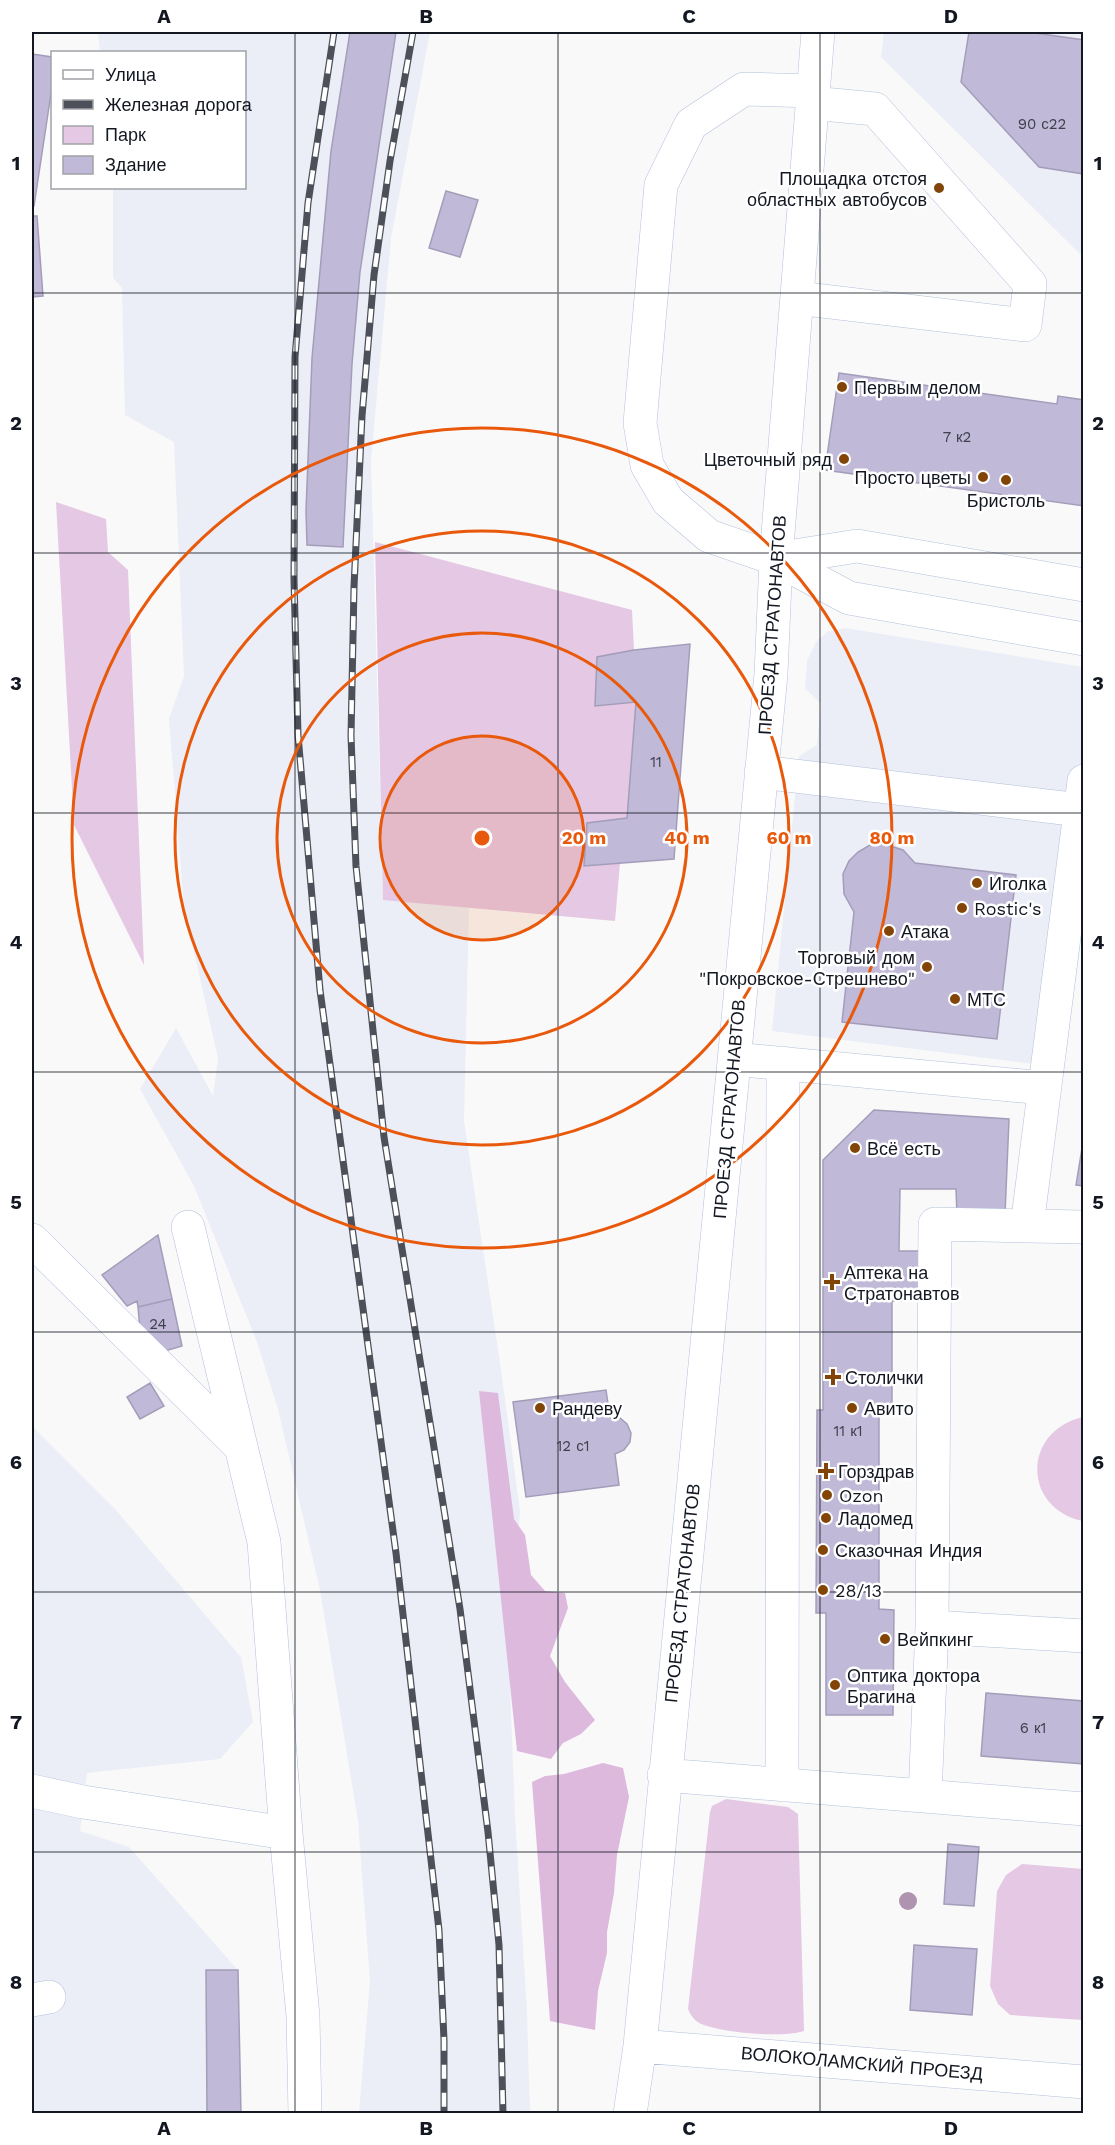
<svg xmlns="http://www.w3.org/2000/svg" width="1115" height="2145" font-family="'Work Sans',sans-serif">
  <rect width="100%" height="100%" fill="#f9f9f9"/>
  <path fill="#ebeef6" d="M 98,32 L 430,32 L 391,238 L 371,461 L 383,899 L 469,906 L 464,1121 L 501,1370 L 520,1511 L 509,1658 L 515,1818 L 527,2012 L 530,2113 L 359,2113 L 370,1981 L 358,1821 L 320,1590 L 278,1409 L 257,1342 L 194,1186 L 140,1089 L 176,1028 L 213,1096 L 218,1058 L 184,908 L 169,719 L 184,676 L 174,442 L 125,415 L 122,288 L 113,278 L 113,188 L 244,188 L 244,52 L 100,52 Z
    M 884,32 L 1083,32 L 1083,257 L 881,57 Z
    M 845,628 L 1083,667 L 1084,889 L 1058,1067 L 772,1031 L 799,756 L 817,745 L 821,704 L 805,688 L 807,661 L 816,642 L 827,632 Z
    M 32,1426 L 115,1509 L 241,1657 L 253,1722 L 220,1759 L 87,1773 L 80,1831 L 129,1847 L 238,1970 L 241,2113 L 32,2113 Z"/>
  <path fill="#e4c8e4" d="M 56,502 L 106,519 L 108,552 L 128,570 L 144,965 L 74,825 Z
    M 375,542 L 632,610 L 634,650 L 597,657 L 595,706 L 636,702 L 627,818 L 587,823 L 584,865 L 620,863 L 615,921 L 383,900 Z
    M 1083,1417 L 1084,1417 L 1083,1521 C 1022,1508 1022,1431 1083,1417 Z
    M 726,1799 L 788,1807 L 798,1814 L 804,2031 C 783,2038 725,2033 704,2025 C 695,2022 691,2016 688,2009 L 710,1812 L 712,1806 Z
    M 1022,1864 L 1083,1869 L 1083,2020 L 1010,2015 L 998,2004 L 990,1986 L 997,1891 L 1006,1875 Z"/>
  <path fill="#deb9de" d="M 479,1391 L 498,1393 L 514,1519 L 525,1535 L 531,1575 L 545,1591 L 565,1593 L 568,1608 L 550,1656 L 565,1682 L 595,1720 L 581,1734 L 563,1743 L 551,1759 L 517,1751 Z
    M 603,1763 L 623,1768 L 629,1797 L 617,1855 L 614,1893 L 607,1932 L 607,1953 L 598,1991 L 595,2030 L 550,2021 L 532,1782 L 545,1776 L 564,1774 Z"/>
  <path fill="#c0b9d7" stroke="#a49dba" stroke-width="1.5" d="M 350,32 L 396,32 L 360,272 L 352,364 L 343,547 L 307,545 L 306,511 L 312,358 L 331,151 Z
    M 969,32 L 1028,32 L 1084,40 L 1084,174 L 1039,167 L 961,82 Z
    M 32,54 L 52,57 L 52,87 L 34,206 L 32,206 Z
    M 446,191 L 478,200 L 460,257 L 429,248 Z
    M 32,216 L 37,216 L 43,296 L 32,297 Z
    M 839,373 L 1057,404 L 1058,396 L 1084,400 L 1084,506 L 825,470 Z
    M 690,644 L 674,859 L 584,866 L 587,823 L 627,818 L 636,702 L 595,706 L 597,657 L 634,650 Z
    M 884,844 L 903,850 L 915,863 L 1016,875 L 997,1039 L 842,1022 L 854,912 L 844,894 L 843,874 L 849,861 L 858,852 L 870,845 Z
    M 874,1110 L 1009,1119 L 1005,1215 L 957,1215 L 956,1189 L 900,1189 L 899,1251 L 927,1251 L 927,1301 L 892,1301 L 892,1406 L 879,1406 L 879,1609 L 894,1610 L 893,1715 L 826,1715 L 826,1613 L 816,1613 L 817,1410 L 823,1410 L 823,1160 Z
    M 1084,1136 L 1084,1186 L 1076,1185 Z
    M 158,1235 L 172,1299 L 138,1307 L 137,1301 L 127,1306 L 102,1275 Z
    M 172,1299 L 182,1346 L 155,1354 L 141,1341 L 138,1307 Z
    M 150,1383 L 164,1406 L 140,1419 L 127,1397 Z
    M 606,1390 L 610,1417 L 620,1418 L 627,1424 L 631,1433 L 630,1442 L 624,1450 L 615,1454 L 619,1485 L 526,1497 L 513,1402 Z
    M 986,1693 L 1084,1701 L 1084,1764 L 981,1756 Z
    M 948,1844 L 979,1847 L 974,1906 L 944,1904 Z
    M 914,1945 L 977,1949 L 972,2015 L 910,2010 Z
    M 206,1970 L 238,1970 L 241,2114 L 207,2114 Z"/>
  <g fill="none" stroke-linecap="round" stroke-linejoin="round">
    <defs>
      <path id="minor" d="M 813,91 L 744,89 L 691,124 L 661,185 L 640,423 L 647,465 L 668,501 L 709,536 L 776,559 L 849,598 L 1084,639
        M 797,298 L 1025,325 L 1030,284 L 875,109 L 812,103
        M 776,559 L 857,546 L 1084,585
        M 761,772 L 1080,810
        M 734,1059 L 1044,1088
        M 1027,1226 L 1084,781
        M 188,1227 L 264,1542 L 286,1833 L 303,2016 L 305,2114
        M 32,1240 L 241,1447
        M 932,1627 L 1084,1636
        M 664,1775 L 1084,1809
        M 782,1785 L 783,1063
        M 32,1791 L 83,1802 L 286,1833
        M 925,1796 L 932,1627 L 935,1224 L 1084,1227
        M 32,2000 L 49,1997
        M 640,2046 L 1084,2082
        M 630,2114 L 640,2046 L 771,674 L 776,559 L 818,32"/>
    </defs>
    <use href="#minor" stroke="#b3c0dc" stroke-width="34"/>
    <use href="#minor" stroke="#fff" stroke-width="33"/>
    <defs>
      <path id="rail" d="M 334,32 L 308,203 L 295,357 L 294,579 L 298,735 L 320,990 L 396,1553 L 439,1930 L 444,2040 L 444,2114
        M 413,32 L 390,161 L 374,275 L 362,416 L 354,587 L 351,736 L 356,866 L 384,1137 L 460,1609 L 488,1832 L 499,1945 L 503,2114"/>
    </defs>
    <use href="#rail" stroke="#4d5058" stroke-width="7"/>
    <use href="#rail" stroke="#fff" stroke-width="4.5" stroke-dasharray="14" stroke-linecap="butt"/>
  </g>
  <circle fill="#ae94ae" cx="908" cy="1901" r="9"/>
  <path fill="none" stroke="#121721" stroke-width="1.5" stroke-opacity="0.55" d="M 295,32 L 295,2114M 558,32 L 558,2114M 820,32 L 820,2114M 32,293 L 1084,293M 32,553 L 1084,553M 32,813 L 1084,813M 32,1072 L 1084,1072M 32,1332 L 1084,1332M 32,1592 L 1084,1592M 32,1852 L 1084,1852"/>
  <circle cx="482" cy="838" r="102" fill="#e8590c" fill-opacity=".12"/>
  <g fill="none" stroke="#e8590c" stroke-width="3">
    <circle cx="482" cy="838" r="102"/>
    <circle cx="482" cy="838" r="205"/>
    <circle cx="482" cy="838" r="307"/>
    <circle cx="482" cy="838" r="410"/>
  </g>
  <g fill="#834507" stroke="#fff" stroke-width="2">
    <circle cx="939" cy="188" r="6"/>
    <circle cx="842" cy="387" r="6"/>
    <circle cx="844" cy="459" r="6"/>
    <circle cx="983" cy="477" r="6"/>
    <circle cx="1006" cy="480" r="6"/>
    <circle cx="977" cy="883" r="6"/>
    <circle cx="962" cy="908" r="6"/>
    <circle cx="889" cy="931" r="6"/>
    <circle cx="927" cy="967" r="6"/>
    <circle cx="955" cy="999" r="6"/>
    <circle cx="855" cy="1148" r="6"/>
    <path d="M829 1273h6v6h6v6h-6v6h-6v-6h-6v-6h6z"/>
    <path d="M830 1368h6v6h6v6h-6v6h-6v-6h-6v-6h6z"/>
    <circle cx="540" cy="1408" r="6"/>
    <circle cx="852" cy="1408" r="6"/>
    <path d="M823 1462h6v6h6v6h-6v6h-6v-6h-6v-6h6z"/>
    <circle cx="827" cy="1495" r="6"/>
    <circle cx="826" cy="1518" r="6"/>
    <circle cx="823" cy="1550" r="6"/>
    <circle cx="823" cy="1590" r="6"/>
    <circle cx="885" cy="1639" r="6"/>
    <circle cx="835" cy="1685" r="6"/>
  </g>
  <g text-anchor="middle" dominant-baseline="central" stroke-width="5" stroke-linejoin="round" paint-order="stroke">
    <g font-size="15" fill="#3e404e">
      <text x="1042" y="124">90 с22</text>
      <text x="957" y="437">7 к2</text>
      <text x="656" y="762">11</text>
      <text x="158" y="1324">24</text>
      <text x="848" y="1431">11 к1</text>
      <text x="573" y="1446">12 с1</text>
      <text x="1033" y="1728">6 к1</text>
    </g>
    <g font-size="18" fill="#121721" stroke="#fff" text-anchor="start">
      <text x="927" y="178" text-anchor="end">Площадка отстоя<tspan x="927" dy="21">областных автобусов</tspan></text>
      <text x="854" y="387">Первым делом</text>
      <text x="832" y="459" text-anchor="end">Цветочный ряд</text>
      <text x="971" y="477" text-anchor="end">Просто цветы</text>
      <text x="1006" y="500" text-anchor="middle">Бристоль</text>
      <text x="989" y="883">Иголка</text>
      <text x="974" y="908">Rostic's</text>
      <text x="901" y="931">Атака</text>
      <text x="915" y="957" text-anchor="end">Торговый дом<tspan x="915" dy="21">"Покровское-Стрешнево"</tspan></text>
      <text x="967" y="999">МТС</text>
      <text x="867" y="1148">Всё есть</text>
      <text x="844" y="1272">Аптека на<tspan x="844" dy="21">Стратонавтов</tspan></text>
      <text x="845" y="1377">Столички</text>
      <text x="552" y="1408">Рандеву</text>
      <text x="864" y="1408">Авито</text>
      <text x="838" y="1471">Горздрав</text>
      <text x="839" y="1495">Ozon</text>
      <text x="838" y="1518">Ладомед</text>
      <text x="835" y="1550">Сказочная Индия</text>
      <text x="835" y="1590">28/13</text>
      <text x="897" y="1639">Вейпкинг</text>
      <text x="847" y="1675">Оптика доктора<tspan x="847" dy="21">Брагина</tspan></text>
    </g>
    <g font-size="18" fill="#121721" stroke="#fff">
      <text transform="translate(772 625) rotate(-86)">ПРОЕЗД СТРАТОНАВТОВ</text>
      <text transform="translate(729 1109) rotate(-85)">ПРОЕЗД СТРАТОНАВТОВ</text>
      <text transform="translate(682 1593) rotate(-84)">ПРОЕЗД СТРАТОНАВТОВ</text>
      <text transform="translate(862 2063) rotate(5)">ВОЛОКОЛАМСКИЙ ПРОЕЗД</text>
    </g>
  </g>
  <circle cx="482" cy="838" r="9" fill="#e8590c" stroke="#fff" stroke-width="3"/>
  <g font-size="18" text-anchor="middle" font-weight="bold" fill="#e8590c" stroke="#fff" stroke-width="5" stroke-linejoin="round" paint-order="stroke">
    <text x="584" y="844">20 m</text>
    <text x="687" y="844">40 m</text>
    <text x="789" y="844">60 m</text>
    <text x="892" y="844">80 m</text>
  </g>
  <rect width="1115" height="2145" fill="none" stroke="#ffffff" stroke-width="66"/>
  <rect x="51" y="51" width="195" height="138" fill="#ffffff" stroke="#a0a2a6" stroke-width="1.5"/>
  <rect x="63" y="70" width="30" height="9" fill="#ffffff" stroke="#a0a2a6" stroke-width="1.5"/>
  <text x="105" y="81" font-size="18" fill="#121721">Улица</text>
  <rect x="63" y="100" width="30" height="9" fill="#4d5058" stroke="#a0a2a6" stroke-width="1.5"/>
  <text x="105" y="111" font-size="18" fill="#121721">Железная дорога</text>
  <rect x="63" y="126" width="30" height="18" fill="#e4c8e4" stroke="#a0a2a6" stroke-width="1.5"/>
  <text x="105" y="141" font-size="18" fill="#121721">Парк</text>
  <rect x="63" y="156" width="30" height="18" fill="#c0b9d7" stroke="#a0a2a6" stroke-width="1.5"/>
  <text x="105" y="171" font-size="18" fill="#121721">Здание</text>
  <rect x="33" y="33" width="1049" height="2079" fill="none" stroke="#121721" stroke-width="2"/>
  <g font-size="20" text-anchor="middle" font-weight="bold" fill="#121721">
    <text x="164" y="23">A</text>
    <text x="426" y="23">B</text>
    <text x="689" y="23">C</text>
    <text x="951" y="23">D</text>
    <text x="16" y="170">1</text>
    <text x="1098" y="170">1</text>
    <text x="16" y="430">2</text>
    <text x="1098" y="430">2</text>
    <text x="16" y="690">3</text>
    <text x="1098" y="690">3</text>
    <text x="16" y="949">4</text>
    <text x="1098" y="949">4</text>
    <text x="16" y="1209">5</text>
    <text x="1098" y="1209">5</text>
    <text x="16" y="1469">6</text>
    <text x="1098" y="1469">6</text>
    <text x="16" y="1729">7</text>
    <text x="1098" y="1729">7</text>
    <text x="16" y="1989">8</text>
    <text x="1098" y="1989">8</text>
    <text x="164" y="2135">A</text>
    <text x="426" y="2135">B</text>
    <text x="689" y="2135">C</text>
    <text x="951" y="2135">D</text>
  </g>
</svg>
